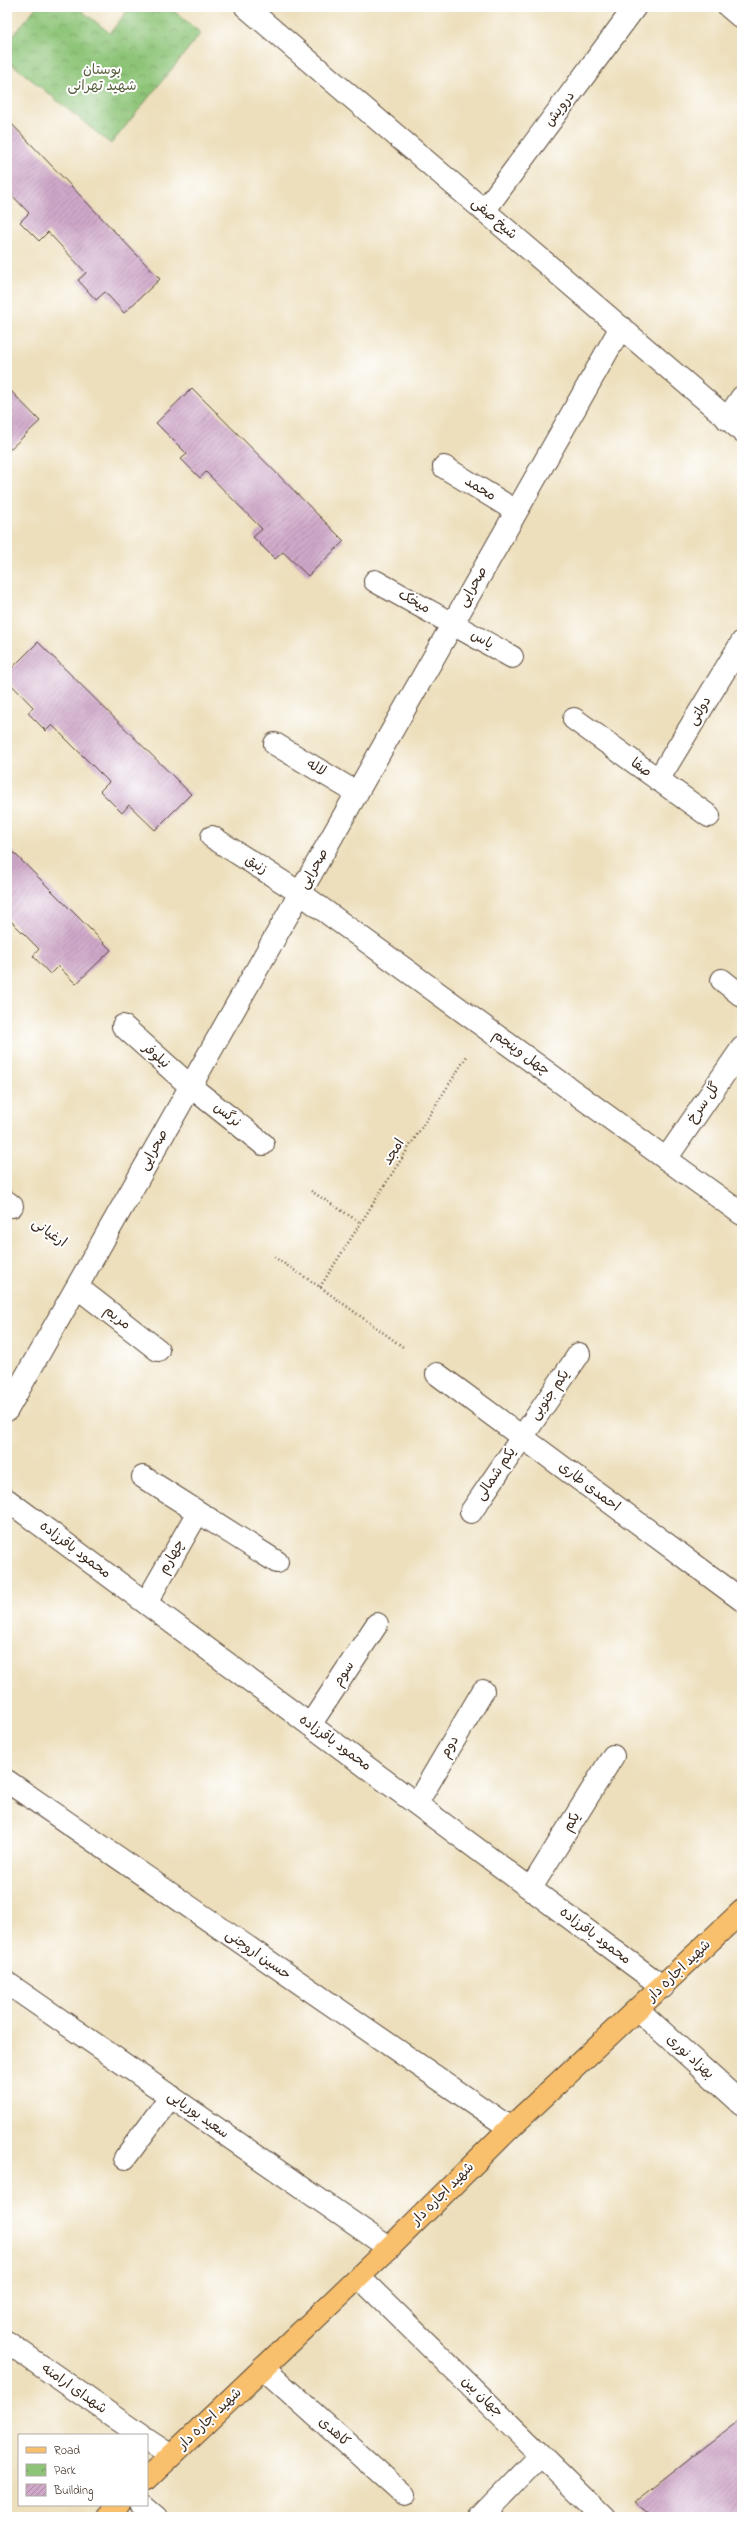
<svg xmlns="http://www.w3.org/2000/svg" width="749" height="2524" font-family="'Indie Flower','Playpen Sans Arabic',sans-serif">
  <defs>
    <pattern id="park-crowns" width="20" height="18" patternUnits="userSpaceOnUse"><rect width="20" height="18" fill="#8dc477"/><path d="M2 6a3 3 0 1 1 6 0M12 15a3 3 0 1 1 6 0" fill="none" stroke="#749f61"/></pattern>
    <pattern id="building-hatch" width="6" height="6" patternUnits="userSpaceOnUse"><rect width="6" height="6" fill="#cfa8c9"/><path d="M-1 1l2-2M0 6l6-6M5 7l2-2" fill="none" stroke="#a989a3"/></pattern>
  </defs>
  <rect width="100%" height="100%" fill="#fff"/>
  <filter id="ink" filterUnits="userSpaceOnUse"><feTurbulence type="fractalNoise" baseFrequency=".025" numOctaves="2"/><feDisplacementMap in="SourceGraphic" scale="8" xChannelSelector="R" yChannelSelector="G"/><feConvolveMatrix kernelMatrix="1 2 1 2 8 2 1 2 1" color-interpolation-filters="sRGB"/></filter>
  <filter id="wash" filterUnits="userSpaceOnUse"><feTurbulence type="fractalNoise" baseFrequency=".012" numOctaves="4" result="noise"/><feDisplacementMap in="SourceGraphic" scale="16" xChannelSelector="R" yChannelSelector="G"/><feGaussianBlur stdDeviation="0.9" result="paint"/><feColorMatrix in="noise" values="0 0 0 0 0 0 0 0 0 0 0 0 0 0 0 0 0 1.4 0 .05"/><feComposite in="paint" operator="in"/></filter>
  <g filter="url(#wash)">
    <rect width="100%" height="100%" fill="#eddfbc"/>
    <path fill="url(#park-crowns)" stroke="#64774a" d="M 36,7 L 77,7 L 110,33 L 130,7 L 169,7 L 201,33 L 111,144 L 7,60 L 7,43 Z"/>
    <g id="blocks">
      <path fill="url(#building-hatch)" d="M 7,119 L 160,279 L 124,313 L 105,292 L 96,300 L 78,280 L 86,273 L 48,232 L 39,241 L 20,222 L 29,213 L 7,190 Z
        M 7,387 L 40,421 L 7,452 Z
        M 192,388 L 344,541 L 308,576 L 283,552 L 275,559 L 253,537 L 262,529 L 206,472 L 200,478 L 181,459 L 187,454 L 156,423 Z
        M 38,642 L 191,794 L 155,830 L 129,805 L 122,813 L 100,791 L 109,782 L 52,725 L 46,731 L 28,713 L 33,707 L 7,680 L 7,673 Z
        M 7,846 L 111,950 L 76,984 L 58,966 L 50,974 L 33,956 L 39,949 L 7,917 Z
        M 742,2418 L 742,2517 L 650,2517 L 634,2503 Z"/>
    </g>
  </g>
  <g filter="url(#ink)">
    <use href="#blocks" fill-opacity="0" stroke="#564536" stroke-width="1"/>
    <g fill="none" stroke-linecap="round" stroke-linejoin="round">
      <defs>
        <path id="minor" d="M 246,7 L 742,431
          M 729,7 L 742,18
          M 484,211 L 635,7
          M 727,419 L 742,397
          M 444,467 L 516,511
          M 375,581 L 512,657
          M 574,719 L 709,816
          M 275,744 L 357,793
          M 658,780 L 742,642
          M 212,837 L 300,893 L 742,1214
          M 722,980 L 742,996
          M 123,1026 L 190,1086 L 263,1144
          M 666,1159 L 742,1048
          M 7,1202 L 12,1206
          M 77,1287 L 158,1350
          M 437,1374 L 742,1600
          M 7,1410 L 621,327
          M 143,1477 L 277,1562
          M 7,1500 L 663,1987
          M 471,1512 L 579,1354
          M 146,1603 L 198,1512
          M 310,1725 L 377,1624
          M 7,1781 L 510,2128
          M 417,1803 L 483,1691
          M 531,1888 L 613,1756
          M 7,1983 L 389,2248
          M 638,2010 L 742,2104
          M 125,2158 L 171,2096
          M 359,2277 L 604,2517
          M 7,2342 L 140,2435
          M 263,2368 L 404,2495
          M 147,2440 L 171,2456
          M 141,2505 L 155,2517
          M 481,2517 L 541,2455"/>
        <path id="major" d="M 147,2479 L 389,2248 L 510,2128 L 742,1911
          M 107,2517 L 119,2505"/>
      </defs>
      <use href="#minor" stroke="#564536" stroke-width="24"/>
      <use href="#major" stroke="#564536" stroke-width="24"/>
      <path stroke="#564536" stroke-width="2.5" stroke-dasharray="1 3" stroke-linecap="butt" d="M 311,1191 L 361,1223
        M 38,1225 L 63,1243
        M 274,1257 L 320,1287 L 403,1347
        M 320,1287 L 467,1056"/>
      <use href="#minor" stroke="#fff" stroke-width="22"/>
      <use href="#major" stroke="#f8bf6c" stroke-width="22"/>
    </g>
  </g>
  <g text-anchor="middle" dominant-baseline="central" stroke-width="4" stroke-linejoin="round" paint-order="stroke">
    <g font-size="14" fill="#58603d" stroke="#fff">
      <text x="102" y="70">بوستان<tspan x="102" dy="16">شهید تهرانی</tspan></text>
    </g>
    <g font-size="14" fill="#3b2a1e" stroke="#fff">
      <text transform="translate(560 109) rotate(-53)">درویش</text>
      <text transform="translate(494 219) rotate(41)">شیخ صفی</text>
      <text transform="translate(480 489) rotate(31)">محمد</text>
      <text transform="translate(473 587) rotate(-60)">صحرایی</text>
      <text transform="translate(414 602) rotate(29)">میخک</text>
      <text transform="translate(482 640) rotate(30)">یاس</text>
      <text transform="translate(700 711) rotate(-58)">دولتی</text>
      <text transform="translate(316 768) rotate(31)">لاله</text>
      <text transform="translate(641 768) rotate(36)">صفا</text>
      <text transform="translate(256 865) rotate(32)">زنبق</text>
      <text transform="translate(314 869) rotate(-60)">صحرایی</text>
      <text transform="translate(521 1053) rotate(36)">چهل وپنجم</text>
      <text transform="translate(156 1056) rotate(41)">نیلوفر</text>
      <text transform="translate(704 1103) rotate(-55)">گل سرخ</text>
      <text transform="translate(227 1115) rotate(39)">نرگس</text>
      <text transform="translate(154 1150) rotate(-61)">صحرایی</text>
      <text transform="translate(394 1152) rotate(-58)">امجد</text>
      <text transform="translate(49 1233) rotate(36)">ارغیانی</text>
      <text transform="translate(117 1318) rotate(38)">مریم</text>
      <text transform="translate(550 1395) rotate(-55)">یکم جنوبی</text>
      <text transform="translate(496 1474) rotate(-56)">یکم شمالی</text>
      <text transform="translate(589 1487) rotate(37)">احمدی طاری</text>
      <text transform="translate(75 1550) rotate(37)">محمود باقرزاده</text>
      <text transform="translate(172 1557) rotate(-60)">چهارم</text>
      <text transform="translate(344 1674) rotate(-57)">سوم</text>
      <text transform="translate(335 1743) rotate(36)">محمود باقرزاده</text>
      <text transform="translate(450 1747) rotate(-60)">دوم</text>
      <text transform="translate(572 1822) rotate(-58)">یکم</text>
      <text transform="translate(595 1936) rotate(37)">محمود باقرزاده</text>
      <text transform="translate(258 1955) rotate(35)">حسین اروجنی</text>
      <text transform="translate(679 1971) rotate(-44)">شهید اجاره دار</text>
      <text transform="translate(690 2057) rotate(42)">بهزاد نوری</text>
      <text transform="translate(198 2115) rotate(35)">سعید بوریایی</text>
      <text transform="translate(443 2194) rotate(-45)">شهید اجاره دار</text>
      <text transform="translate(74 2389) rotate(35)">شهدای ارامنه</text>
      <text transform="translate(482 2397) rotate(44)">جهان‌ بین</text>
      <text transform="translate(210 2419) rotate(-44)">شهید اجاره دار</text>
      <text transform="translate(334 2432) rotate(42)">کاهدی</text>
    </g>
  </g>
  <rect width="749" height="2524" fill="none" stroke="#fff" stroke-width="24"/>
  <rect x="18" y="2434" width="130" height="72" fill="#ffffff" stroke="#b1aaa5"/>
  <rect x="26" y="2447" width="20" height="6" fill="#f8bf6c" stroke="#b1aaa5"/>
  <text x="54" y="2454" font-size="12" fill="#3b2a1e">Road</text>
  <rect x="26" y="2464" width="20" height="12" fill="url(#park-crowns)" stroke="#b1aaa5"/>
  <text x="54" y="2474" font-size="12" fill="#3b2a1e">Park</text>
  <rect x="26" y="2484" width="20" height="12" fill="url(#building-hatch)" stroke="#b1aaa5"/>
  <text x="54" y="2494" font-size="12" fill="#3b2a1e">Building</text>
</svg>
